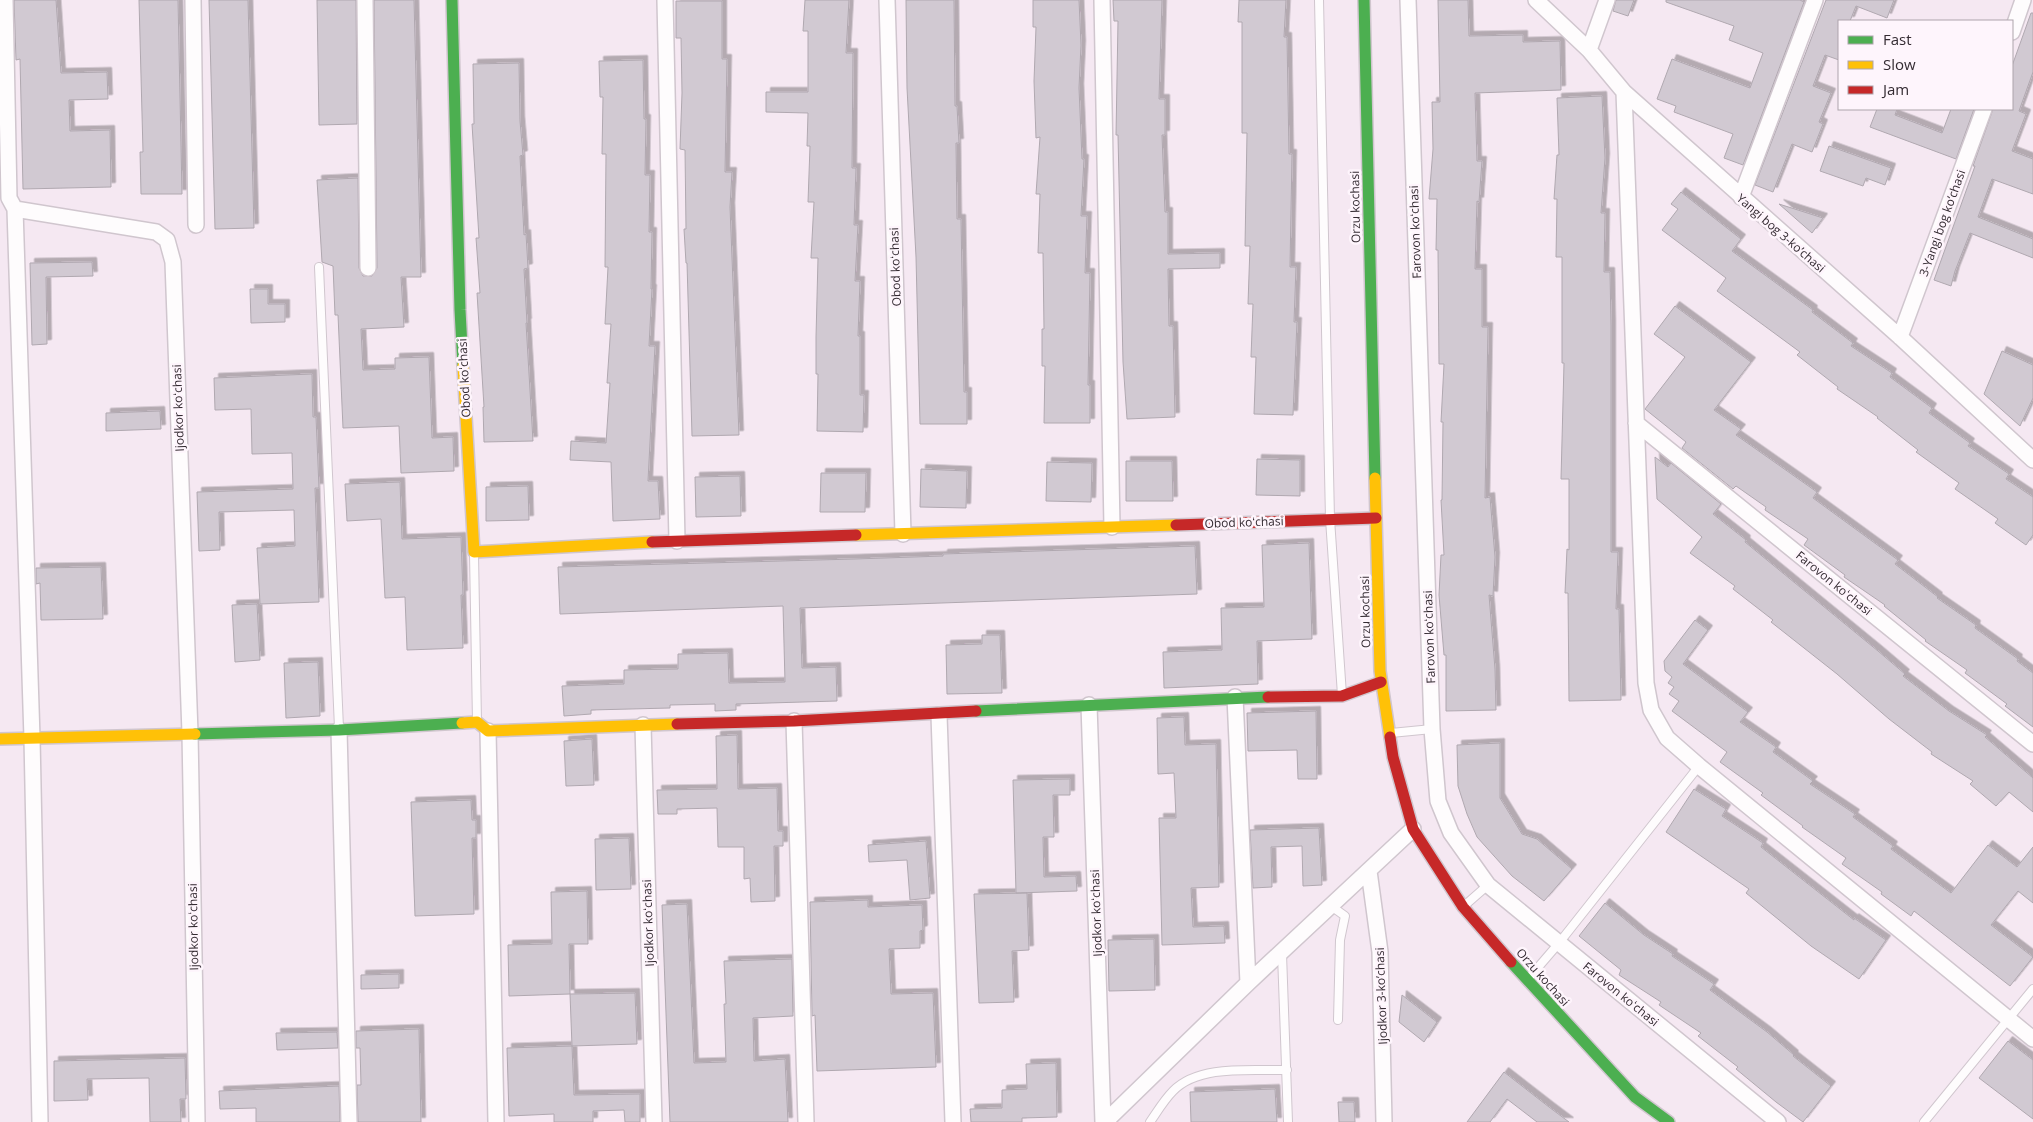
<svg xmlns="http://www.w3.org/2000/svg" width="2033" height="1122" font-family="'Open Sans',sans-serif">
  <defs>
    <filter id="shadow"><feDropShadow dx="4.5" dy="-4.5" stdDeviation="0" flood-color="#0004"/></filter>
  </defs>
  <rect width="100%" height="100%" fill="#f5e8f2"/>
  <path fill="#d1c9d2" stroke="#b0a8b0" filter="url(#shadow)" d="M 14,0 L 56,0 L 61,73 L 107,72 L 108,99 L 69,100 L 70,131 L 110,130 L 111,187 L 23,189 L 20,59 L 16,60 Z
    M 139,0 L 178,0 L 182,194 L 141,194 L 140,152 L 143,152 Z
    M 209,0 L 248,0 L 254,228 L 215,229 Z
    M 317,0 L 356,0 L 357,124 L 319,125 Z
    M 374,0 L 414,0 L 421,277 L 401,277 L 404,327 L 361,329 L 363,370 L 395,369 L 395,358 L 429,357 L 432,438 L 453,437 L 454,471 L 401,473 L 399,426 L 343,428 L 338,315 L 335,315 L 333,266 L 322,262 L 317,180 L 358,178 L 359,268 L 363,276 L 372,276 L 377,268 Z
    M 805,0 L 849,0 L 846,53 L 853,53 L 852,168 L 856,168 L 854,225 L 858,225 L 855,281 L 860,281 L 858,336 L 860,336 L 860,395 L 864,395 L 863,432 L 817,431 L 818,374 L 816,374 L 816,337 L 818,258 L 811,258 L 814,202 L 808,202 L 810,146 L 807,146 L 808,113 L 766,112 L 766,92 L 808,92 L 808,31 L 803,31 Z
    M 906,0 L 954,0 L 955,106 L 957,106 L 959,143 L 956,143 L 957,219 L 961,219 L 964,392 L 967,392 L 967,424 L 920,424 L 916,257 L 907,88 Z
    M 1033,0 L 1079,0 L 1081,45 L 1079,88 L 1082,159 L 1084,159 L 1081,216 L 1087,216 L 1085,273 L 1090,273 L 1088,385 L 1090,385 L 1090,423 L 1044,423 L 1045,366 L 1042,366 L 1042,329 L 1044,329 L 1043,253 L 1038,253 L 1040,194 L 1036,194 L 1040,137 L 1036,138 L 1034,81 L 1036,27 L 1033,27 Z
    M 1113,0 L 1162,0 L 1159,99 L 1165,99 L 1165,135 L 1162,135 L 1165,212 L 1168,212 L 1168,254 L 1220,253 L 1220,268 L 1168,269 L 1169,326 L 1173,326 L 1175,417 L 1127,419 L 1123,362 L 1118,135 L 1116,135 L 1118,21 L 1114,21 Z
    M 1239,0 L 1286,0 L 1284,37 L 1287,37 L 1289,154 L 1292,154 L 1290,267 L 1296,267 L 1294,322 L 1297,322 L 1293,415 L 1254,414 L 1256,357 L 1251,357 L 1253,304 L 1248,304 L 1250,246 L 1245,246 L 1247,133 L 1242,133 L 1242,22 L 1238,22 Z
    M 1438,0 L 1468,0 L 1469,36 L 1523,35 L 1523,42 L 1560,41 L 1561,90 L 1475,93 L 1477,161 L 1482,161 L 1479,202 L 1477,201 L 1475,269 L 1482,269 L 1482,327 L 1488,327 L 1485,498 L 1490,497 L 1495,557 L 1493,596 L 1489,595 L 1495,669 L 1496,710 L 1446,711 L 1446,655 L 1444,655 L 1439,595 L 1441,555 L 1444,555 L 1441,500 L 1442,500 L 1443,422 L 1441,422 L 1444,364 L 1439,364 L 1438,250 L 1436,250 L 1437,199 L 1429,199 L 1433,149 L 1432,102 L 1440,102 Z
    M 1616,0 L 1634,0 L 1628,16 L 1613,11 Z
    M 1666,0 L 1800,0 L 1804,2 L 1743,165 L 1724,158 L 1733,134 L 1674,112 L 1676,106 L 1657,99 L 1672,59 L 1750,88 L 1763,53 L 1729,40 L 1734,26 L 1666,2 Z
    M 1826,0 L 1894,0 L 1887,18 L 1856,6 L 1850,21 L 1839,21 L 1839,60 L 1825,55 L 1813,86 L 1831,93 L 1819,122 L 1823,124 L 1812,152 L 1792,144 L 1773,192 L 1755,185 Z
    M 676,1 L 722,1 L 722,59 L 727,59 L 725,172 L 732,172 L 730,207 L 739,435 L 692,436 L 687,263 L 686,263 L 684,229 L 686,229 L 685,150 L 680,149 L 682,93 L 681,38 L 676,38 Z
    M 2031,13 L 2033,13 L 2033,72 L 2019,111 L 2026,114 L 2012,151 L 2033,159 L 2033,194 L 1992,179 L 1978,217 L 2033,239 L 2033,258 L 1970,233 L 1955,271 L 1951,286 L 1934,280 L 1975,166 L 1973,166 L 1993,109 L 2012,109 L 2012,66 Z
    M 643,60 L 644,119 L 646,119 L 645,175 L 650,175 L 649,232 L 652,232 L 651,289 L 652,289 L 649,346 L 655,346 L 648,481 L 658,481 L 660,519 L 613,521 L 611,462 L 570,460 L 571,441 L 606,443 L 610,383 L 607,383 L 611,324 L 605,324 L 608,267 L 605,267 L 606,154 L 602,154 L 603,97 L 600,97 L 599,61 Z
    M 519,63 L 520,121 L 523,155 L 520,156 L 524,235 L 526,234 L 528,268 L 524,269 L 527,323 L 526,323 L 533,441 L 484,442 L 483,407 L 484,407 L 477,293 L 480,293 L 476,238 L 479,238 L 472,124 L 474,124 L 473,64 Z
    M 1602,96 L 1605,158 L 1601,213 L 1605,213 L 1604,272 L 1610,272 L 1611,325 L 1611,552 L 1618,552 L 1616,609 L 1619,609 L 1621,700 L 1569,701 L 1568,593 L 1565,593 L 1567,549 L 1569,550 L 1569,479 L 1561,479 L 1564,363 L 1562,363 L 1562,257 L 1556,257 L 1557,199 L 1554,199 L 1557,155 L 1559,155 L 1557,98 Z
    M 1877,109 L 1897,109 L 1895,115 L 1942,133 L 1951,109 L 1974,109 L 1956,159 L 1870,127 Z
    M 1829,146 L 1891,168 L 1885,185 L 1866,178 L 1863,186 L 1820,171 Z
    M 1681,192 L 1741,239 L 1732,251 L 1813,310 L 1812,312 L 1853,343 L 1851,346 L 1892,373 L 1890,377 L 1932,408 L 1929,413 L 1970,443 L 1968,446 L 2009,474 L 2006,479 L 2033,497 L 2033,535 L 2026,545 L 1995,523 L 1998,519 L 1955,489 L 1959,483 L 1916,452 L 1918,450 L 1877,418 L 1878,417 L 1837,389 L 1838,387 L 1797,355 L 1800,352 L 1717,291 L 1726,278 L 1662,230 L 1678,209 L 1671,204 Z
    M 1779,204 L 1823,218 L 1812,233 Z
    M 92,262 L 93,276 L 46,277 L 47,344 L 32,345 L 30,263 Z
    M 250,289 L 268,289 L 268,304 L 285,304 L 285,322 L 251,323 Z
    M 1675,306 L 1751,362 L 1714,410 L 1741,429 L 1736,435 L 1817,492 L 1813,498 L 1898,560 L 1895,564 L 1938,597 L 1937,598 L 1976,625 L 1975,628 L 2018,659 L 2017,661 L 2033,673 L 2033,727 L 2005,706 L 2007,704 L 1965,673 L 1967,670 L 1925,641 L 1926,640 L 1884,606 L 1885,605 L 1844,577 L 1845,575 L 1804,545 L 1808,539 L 1765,510 L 1766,507 L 1736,486 L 1733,489 L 1682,448 L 1686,442 L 1645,409 L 1685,357 L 1654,334 Z
    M 2002,351 L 2033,365 L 2033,398 L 2020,426 L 1984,394 Z
    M 312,374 L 313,417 L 316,417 L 319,488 L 315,488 L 319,602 L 260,604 L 257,548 L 295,546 L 294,510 L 219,512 L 220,550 L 199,551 L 197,492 L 293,489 L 292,453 L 252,454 L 251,409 L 215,410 L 214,378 Z
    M 160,411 L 161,429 L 106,431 L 106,413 Z
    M 1655,457 L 1668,467 L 1671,463 L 1721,504 L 1713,514 L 1746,540 L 1745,542 L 1878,651 L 1905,674 L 1903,676 L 1949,711 L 1987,735 L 1985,737 L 2033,778 L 2033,812 L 2009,792 L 1996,806 L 1970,784 L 1973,781 L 1931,754 L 1932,752 L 1889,719 L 1837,674 L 1771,622 L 1773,620 L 1733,589 L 1735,586 L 1690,553 L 1702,537 L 1657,499 Z
    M 1257,459 L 1300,460 L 1300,496 L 1256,495 Z
    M 1126,461 L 1172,461 L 1173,501 L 1126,501 Z
    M 1047,462 L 1092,463 L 1091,502 L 1046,501 Z
    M 921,469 L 967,471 L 966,508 L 920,507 Z
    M 821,473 L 866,473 L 865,512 L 820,512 Z
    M 740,476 L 741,516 L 696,517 L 695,477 Z
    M 400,482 L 402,539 L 461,537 L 463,595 L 461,595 L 463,648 L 407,650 L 405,597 L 385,598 L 381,519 L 347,521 L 345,484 Z
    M 528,486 L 529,520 L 486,521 L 486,487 Z
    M 1309,543 L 1312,639 L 1257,641 L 1258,684 L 1164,688 L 1163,652 L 1222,650 L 1221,608 L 1264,607 L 1262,545 Z
    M 1195,546 L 1197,594 L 800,608 L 802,668 L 836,667 L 837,701 L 736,704 L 736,710 L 715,711 L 715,704 L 670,705 L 670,708 L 591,710 L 591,714 L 564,716 L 562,686 L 624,684 L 624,670 L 678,669 L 678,654 L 728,653 L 729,683 L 785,682 L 783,606 L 560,614 L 558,567 L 855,559 L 943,556 L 943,554 Z
    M 101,567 L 103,619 L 41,620 L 40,583 L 36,584 L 36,568 Z
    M 257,604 L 260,660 L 235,662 L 232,605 Z
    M 1695,620 L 1708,630 L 1683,664 L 1748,712 L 1740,722 L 1776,747 L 1773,752 L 1813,781 L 1810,784 L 1855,814 L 1853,817 L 1893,846 L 1891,849 L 1951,893 L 1988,845 L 2017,867 L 2033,847 L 2033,903 L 2018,891 L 1991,925 L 2033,957 L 2010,986 L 1914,911 L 1911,916 L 1881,894 L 1882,892 L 1842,864 L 1846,858 L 1802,827 L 1803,826 L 1761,795 L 1763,793 L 1720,762 L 1727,752 L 1672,711 L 1679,701 L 1669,694 L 1674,687 L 1668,683 L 1672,677 L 1665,671 L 1664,661 Z
    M 982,635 L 1000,635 L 1002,693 L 947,694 L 946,645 L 982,644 Z
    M 318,662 L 320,716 L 286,718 L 284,663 Z
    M 1316,711 L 1317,779 L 1298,779 L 1297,750 L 1248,751 L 1247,713 Z
    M 1184,717 L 1185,745 L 1216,744 L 1219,887 L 1191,888 L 1193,927 L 1224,926 L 1225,943 L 1162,945 L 1159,818 L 1176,818 L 1175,794 L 1174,773 L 1158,774 L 1157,718 Z
    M 737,735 L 738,789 L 777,788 L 778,831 L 783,831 L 783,846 L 774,846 L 775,901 L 751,902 L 750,878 L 744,879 L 744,847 L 718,847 L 717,808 L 677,809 L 677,814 L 658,814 L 657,790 L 717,789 L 716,736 Z
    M 592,739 L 594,785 L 566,786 L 564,741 Z
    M 1500,743 L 1500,798 L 1522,834 L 1537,839 L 1572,869 L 1544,901 L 1512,876 L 1477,837 L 1467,814 L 1458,786 L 1457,745 Z
    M 1070,779 L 1070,795 L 1053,795 L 1054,837 L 1043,837 L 1044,877 L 1076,876 L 1077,891 L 1016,893 L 1013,780 Z
    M 1694,789 L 1726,809 L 1722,816 L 1763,843 L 1761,847 L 1854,920 L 1854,918 L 1886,940 L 1859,979 L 1811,946 L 1746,893 L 1749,889 L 1666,832 Z
    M 471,800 L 472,820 L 476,820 L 476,838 L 472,838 L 474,914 L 415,916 L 411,802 Z
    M 1319,828 L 1322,885 L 1303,886 L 1302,846 L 1271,847 L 1272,887 L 1253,888 L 1250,830 Z
    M 629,838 L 631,889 L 596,890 L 595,839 Z
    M 926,841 L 930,898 L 910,900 L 907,860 L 869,862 L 868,845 Z
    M 587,891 L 588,944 L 569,944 L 570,994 L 509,996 L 508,945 L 552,944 L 551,892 Z
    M 1027,893 L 1029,950 L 1012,951 L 1014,1002 L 979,1003 L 974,894 Z
    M 868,900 L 868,907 L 922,905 L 923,930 L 920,931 L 920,948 L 889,949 L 891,994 L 933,993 L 936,1067 L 817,1071 L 815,1015 L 812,1016 L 810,902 Z
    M 1605,903 L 1644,935 L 1673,954 L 1672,956 L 1714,984 L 1710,990 L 1767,1032 L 1794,1055 L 1793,1056 L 1831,1086 L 1803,1122 L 1776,1102 L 1736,1069 L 1738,1067 L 1698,1036 L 1701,1033 L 1659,1005 L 1661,1002 L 1619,975 L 1621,970 L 1579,936 Z
    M 687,904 L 694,1063 L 726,1062 L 724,1004 L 726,1004 L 724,961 L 792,959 L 793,1016 L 753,1018 L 754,1061 L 785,1059 L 788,1122 L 670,1122 L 662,905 Z
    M 1154,939 L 1155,990 L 1109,991 L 1108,940 Z
    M 399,974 L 399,988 L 361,989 L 361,975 Z
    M 635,993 L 637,1044 L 572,1046 L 570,994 Z
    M 1402,995 L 1437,1022 L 1424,1042 L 1399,1022 Z
    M 419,1029 L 421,1122 L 358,1122 L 357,1085 L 361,1085 L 360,1048 L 356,1048 L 356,1031 Z
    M 337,1032 L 338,1048 L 277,1050 L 276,1033 Z
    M 2008,1041 L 2033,1060 L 2033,1119 L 1979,1078 Z
    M 572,1046 L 574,1095 L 640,1094 L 640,1122 L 625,1122 L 624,1110 L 593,1111 L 593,1122 L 554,1122 L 554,1114 L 509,1116 L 507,1048 Z
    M 185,1058 L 186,1099 L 180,1099 L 181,1122 L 150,1122 L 149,1078 L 87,1079 L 88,1100 L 54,1101 L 54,1061 Z
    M 1056,1063 L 1057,1117 L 1022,1118 L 1022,1122 L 971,1122 L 970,1109 L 1002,1108 L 1002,1090 L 1027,1089 L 1026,1064 Z
    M 1504,1072 L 1549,1107 L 1569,1122 L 1537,1122 L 1507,1099 L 1490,1122 L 1467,1122 Z
    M 339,1086 L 340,1122 L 256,1122 L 256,1108 L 220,1109 L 219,1091 Z
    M 1275,1089 L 1277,1122 L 1191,1122 L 1190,1092 Z
    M 1338,1102 L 1354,1102 L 1355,1122 L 1339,1122 Z"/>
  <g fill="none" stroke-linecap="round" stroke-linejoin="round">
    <defs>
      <path id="lane" d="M 1319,0 L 1330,519 L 1342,695
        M 319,267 L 339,728
        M 474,554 L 477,722
        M 1391,733 L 1432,729
        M 1331,906 L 1345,916 L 1340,940 L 1338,1020
        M 1464,906 L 1488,885
        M 1282,954 L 1288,1122
        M 1528,979 L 1559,943 L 1699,766
        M 1150,1122 C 1157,1112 1164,1100 1173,1091 C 1199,1064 1252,1071 1287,1070
        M 1924,1122 L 2033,989"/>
      <path id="street" d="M 5,0 L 9,198 L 15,209 L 32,738 L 40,1122
        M 193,0 L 196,225
        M 365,0 L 368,268
        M 665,0 L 677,541
        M 887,0 L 903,534
        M 1102,0 L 1112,527
        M 1408,0 L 1432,729 L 1438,801 L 1451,833 L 1488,885 L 1778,1122
        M 1536,0 L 1589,50 L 1624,92 L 1900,337 L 2033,460
        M 2012,32 L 2023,0
        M 1589,50 L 1607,0
        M 1624,92 L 1646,683 L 1651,710 L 1667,738 L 1699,766 L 2033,1039
        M 1741,197 L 1815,0
        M 15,209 L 156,232 L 167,240 L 173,262 L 190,733 L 197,1122
        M 1900,337 L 1984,109
        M 1636,423 L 2033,744
        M 1235,697 L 1248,983
        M 1089,705 L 1103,1122
        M 939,715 L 953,1122
        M 794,721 L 806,1122
        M 643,725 L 654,1122
        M 339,730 L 349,1122
        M 488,731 L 496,1122
        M 1369,871 L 1380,952 L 1384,1122
        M 1105,1122 L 1248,983 L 1413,829"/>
      <path id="fast" d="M 452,0 L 460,310 L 463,366
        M 1364,0 L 1375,478
        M 976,711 L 1268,697
        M 195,734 L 339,730 L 462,723
        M 1511,962 L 1635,1097 L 1669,1122"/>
      <path id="slow" d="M 463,366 L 474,552 L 652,542
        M 1375,478 L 1380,671 L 1390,737
        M 856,535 L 1176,525
        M 462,723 L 477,722 L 488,731 L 677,724
        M 0,739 L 195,734"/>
      <path id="jam" d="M 1176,525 L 1376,518
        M 652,542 L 856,535
        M 1268,697 L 1342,696 L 1381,682
        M 677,724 L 794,721 L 976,711
        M 1390,737 L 1393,757 L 1413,829 L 1463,907 L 1511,962"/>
    </defs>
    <use href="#lane" stroke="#d0c6ce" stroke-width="10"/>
    <use href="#street" stroke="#d0c6ce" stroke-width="18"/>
    <use href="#fast" stroke="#d0c6ce" stroke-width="14"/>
    <use href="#slow" stroke="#d0c6ce" stroke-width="14"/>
    <use href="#jam" stroke="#d0c6ce" stroke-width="14"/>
    <use href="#lane" stroke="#fefcfd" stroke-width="8"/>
    <use href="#street" stroke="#fefcfd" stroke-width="15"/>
    <use href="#fast" stroke="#4caf50" stroke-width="11"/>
    <use href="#slow" stroke="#ffc107" stroke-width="11"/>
    <use href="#jam" stroke="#c62828" stroke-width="11"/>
  </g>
  <g text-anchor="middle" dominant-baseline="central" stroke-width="5" stroke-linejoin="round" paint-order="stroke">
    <g font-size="12" fill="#332a31" stroke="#fef5fc">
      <text transform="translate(1355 207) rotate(-91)">Orzu kochasi</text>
      <text transform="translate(1942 223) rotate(-70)">3-Yangi bog koʼchasi</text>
      <text transform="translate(1415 232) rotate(-92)">Farovon koʻchasi</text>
      <text transform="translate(1781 233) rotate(41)">Yangi bog 3-koʼchasi</text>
      <text transform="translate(895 267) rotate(-92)">Obod koʻchasi</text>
      <text transform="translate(464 378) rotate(-93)">Obod koʻchasi</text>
      <text transform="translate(178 408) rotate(-92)">Ijodkor koʻchasi</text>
      <text transform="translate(1244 522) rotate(-2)">Obod koʻchasi</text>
      <text transform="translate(1834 583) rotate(39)">Farovon koʻchasi</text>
      <text transform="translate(1365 612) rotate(-91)">Orzu kochasi</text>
      <text transform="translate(1429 637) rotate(-92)">Farovon koʻchasi</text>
      <text transform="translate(1096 913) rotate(-92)">Ijodkor koʻchasi</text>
      <text transform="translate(648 923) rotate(-92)">Ijodkor koʻchasi</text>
      <text transform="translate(193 927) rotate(-91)">Ijodkor koʻchasi</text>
      <text transform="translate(1543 977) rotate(48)">Orzu kochasi</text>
      <text transform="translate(1621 994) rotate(39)">Farovon koʻchasi</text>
      <text transform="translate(1381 996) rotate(-92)">Ijodkor 3-koʼchasi</text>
    </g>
  </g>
  <rect x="1838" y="20" width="175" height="90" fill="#fef5fc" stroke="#ada4ab"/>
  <rect x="1848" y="36" width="25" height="8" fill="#4caf50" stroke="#ada4ab"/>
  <text x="1883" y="45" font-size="15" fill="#332a31">Fast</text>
  <rect x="1848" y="61" width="25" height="8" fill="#ffc107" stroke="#ada4ab"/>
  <text x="1883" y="70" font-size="15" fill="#332a31">Slow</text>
  <rect x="1848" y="86" width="25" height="8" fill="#c62828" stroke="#ada4ab"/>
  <text x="1883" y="95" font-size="15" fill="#332a31">Jam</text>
</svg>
